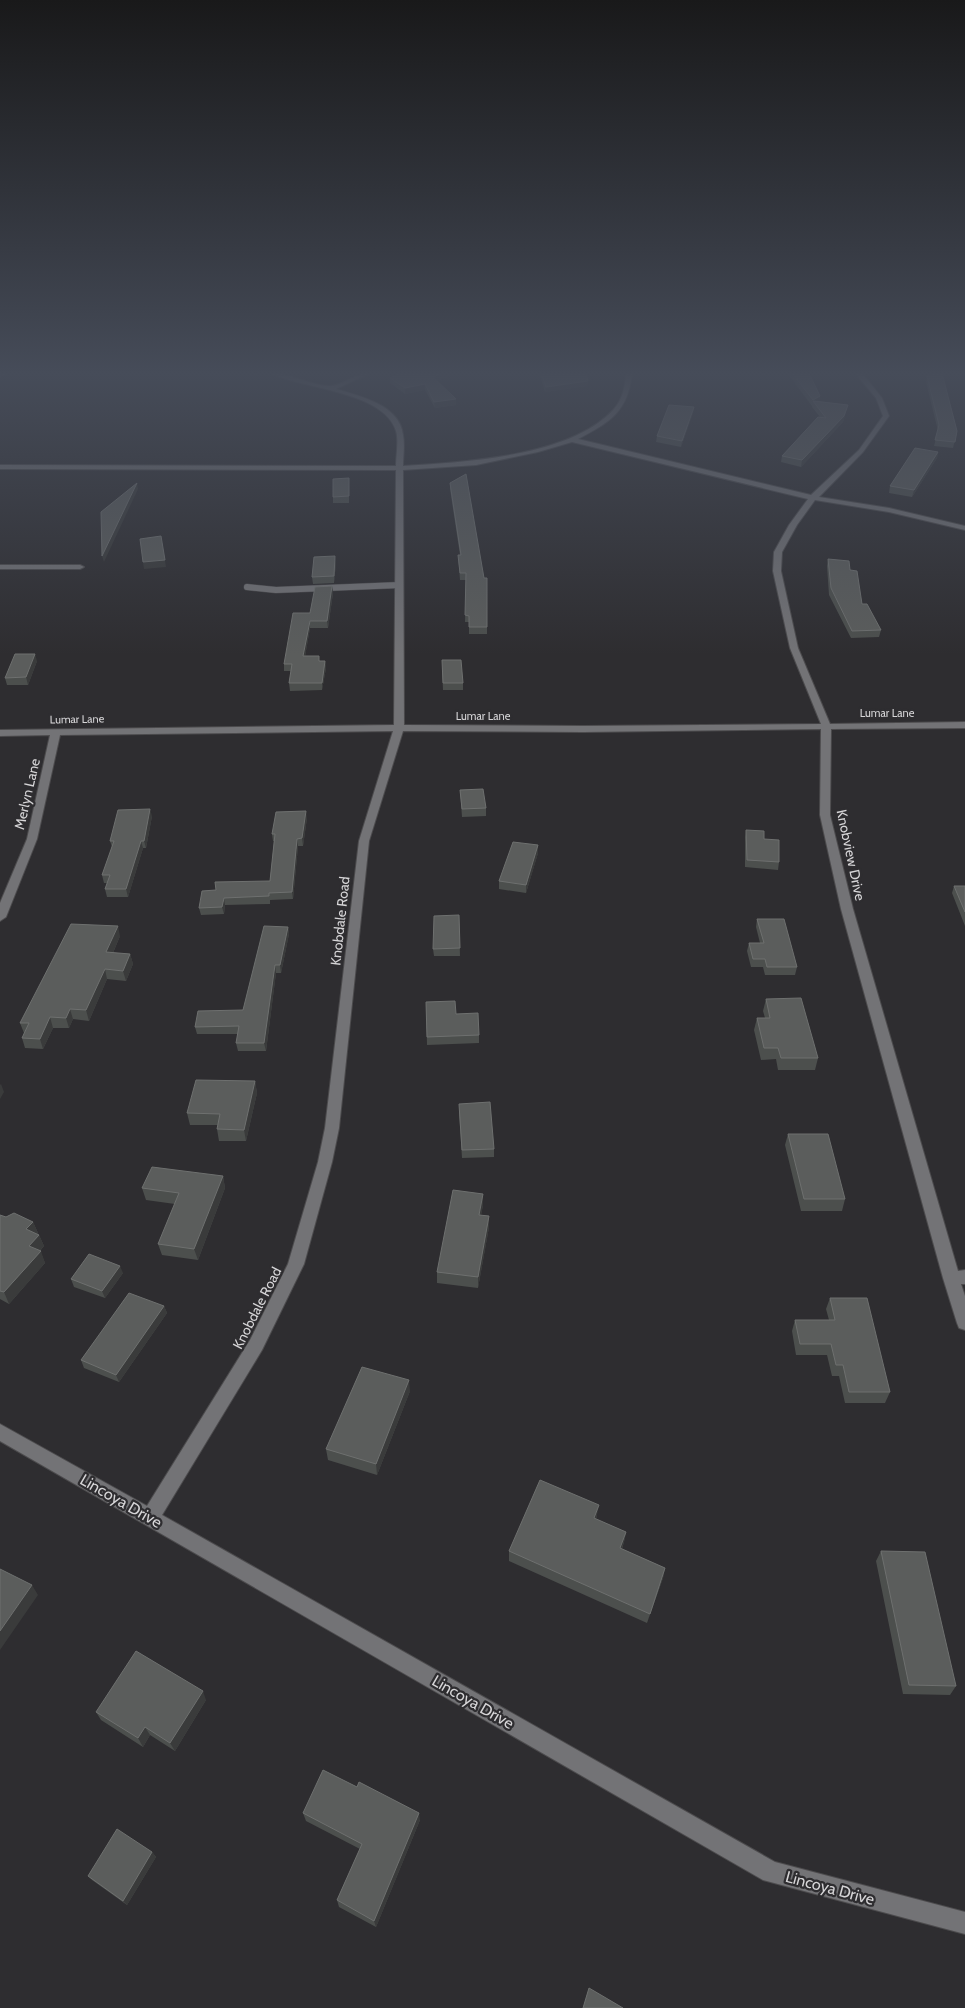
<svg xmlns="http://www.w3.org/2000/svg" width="965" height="2008" font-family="Cabin,sans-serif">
  <rect width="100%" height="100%" fill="#2e2d30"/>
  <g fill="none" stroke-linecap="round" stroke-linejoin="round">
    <defs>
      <path id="lane-far1" d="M 0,374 L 4,373"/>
      <path id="lane" d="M 247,587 L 276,590 L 400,585"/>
      <path id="street" d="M 270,373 C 291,373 309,385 329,386 C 340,387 355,373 370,373 L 336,389 C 360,396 400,405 403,435 C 405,445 403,456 403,466 C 464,462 571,457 614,409 C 623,399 625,386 626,373 L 632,373 C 628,412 610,422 578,439 L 811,495 L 859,450 L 883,416 L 876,398 L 855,373 L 862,373 L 882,398 L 889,416 L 863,452 L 819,497 L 889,508 L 965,526 L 965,530 L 889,512 L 815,500 L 797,525 L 782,552 L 781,571 L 798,648 L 830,724 L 965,722 L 965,728 L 831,729 L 830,815 L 853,909 L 958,1271 L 965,1270 L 965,1284 L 961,1284 L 965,1296 L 965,1330 L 959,1328 L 957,1323 L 943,1278 L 841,909 L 820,815 L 821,729 L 583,732 L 403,731 L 369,841 L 339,1128 L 332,1162 L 304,1264 L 262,1350 L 162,1515 L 775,1862 L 965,1912 L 965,1934 L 763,1880 L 0,1441 L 0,1424 L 147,1506 L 250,1340 L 288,1264 L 318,1162 L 325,1128 L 359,841 L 393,731 L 60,735 L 37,839 L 6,917 L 0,921 L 0,903 L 27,839 L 50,735 L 0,736 L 0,730 L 394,725 L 396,470 L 0,469 L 0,465 L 396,466 C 396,455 399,441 396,431 C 384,391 302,389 270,373 ZM 572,442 L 808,499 L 789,525 L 774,552 L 773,571 L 790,648 L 821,724 L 583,726 L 404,725 L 403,470 L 476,465 L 538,452 Z
        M 0,565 L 80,565 L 84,567 L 80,569 L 0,569 Z"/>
    </defs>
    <use href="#lane-far1" stroke="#4c4b4d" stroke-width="5.5"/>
    <use href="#lane" stroke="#4c4b4d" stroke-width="7"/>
    <use href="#street" stroke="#4c4b4d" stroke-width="2"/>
    <use href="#lane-far1" stroke="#737376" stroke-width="5"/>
    <use href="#lane" stroke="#737376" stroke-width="6"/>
    <use href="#street" fill="#737376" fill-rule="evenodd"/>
  </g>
  <path fill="#4c4f4d" d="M 401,373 L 455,373 L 437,381 L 456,405 L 435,408 L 425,390 L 405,394 L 390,383 L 390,378 Z
    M 539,373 L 586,373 L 588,381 L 587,386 L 545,392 Z
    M 787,373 L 809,373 L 820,396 L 819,401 L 848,405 L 843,422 L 801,467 L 781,462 L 782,456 L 820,417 L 812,407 L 812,406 Z
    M 927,376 L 957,431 L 953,448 L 934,446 L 938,431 L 926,382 Z
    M 694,407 L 693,413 L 681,447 L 656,442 L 657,436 Z
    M 938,452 L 937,458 L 912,497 L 889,493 L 890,486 Z
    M 450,483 L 484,578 L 487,578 L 487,634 L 469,634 L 469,622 L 465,622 L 466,580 L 460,580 L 458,555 L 460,555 L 450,489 Z
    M 349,485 L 349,503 L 333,503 L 333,497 Z
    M 828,559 L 850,570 L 862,604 L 881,630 L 879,637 L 851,638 L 829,595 L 827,566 Z
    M 336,563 L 334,583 L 313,584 L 312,577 Z
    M 332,586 L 333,593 L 328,628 L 310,628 L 305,656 L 320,661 L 325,661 L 326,668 L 322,690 L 290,691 L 289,683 L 291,671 L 284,671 L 284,664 Z
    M 37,661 L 28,685 L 7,685 L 5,678 Z
    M 442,668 L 463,683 L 463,690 L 443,690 Z
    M 460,790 L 486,808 L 486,816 L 462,817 Z
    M 152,816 L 146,848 L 143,848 L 128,897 L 107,897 L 105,889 L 107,883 L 104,883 L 102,875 L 112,847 L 110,841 Z
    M 307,818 L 303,846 L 298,846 L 293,899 L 270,900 L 270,904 L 225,905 L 224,914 L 201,915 L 199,908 L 216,890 L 270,881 L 274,841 L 273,841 L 272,834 Z
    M 746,830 L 764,839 L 779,862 L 778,870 L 745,867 L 745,837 Z
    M 538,853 L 526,893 L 499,889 L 499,881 Z
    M 954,886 L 965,886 L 965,926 L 952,893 Z
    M 459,915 L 460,956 L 434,956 L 433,949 Z
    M 757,919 L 797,967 L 795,975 L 765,975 L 763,967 L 751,967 L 747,951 L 749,943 L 760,943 L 756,927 Z
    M 288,927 L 289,934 L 281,973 L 276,973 L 266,1051 L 238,1051 L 236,1043 L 238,1034 L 197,1034 L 195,1027 L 243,1010 Z
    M 120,936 L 113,953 L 130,954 L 133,964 L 126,981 L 107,979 L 89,1021 L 73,1019 L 69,1028 L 53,1028 L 43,1049 L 25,1048 L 22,1038 L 24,1033 L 20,1023 Z
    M 766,999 L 818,1058 L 815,1070 L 778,1070 L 776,1059 L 761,1060 L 754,1030 L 757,1018 L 765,1018 L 763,1011 Z
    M 426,1002 L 456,1014 L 479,1035 L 479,1043 L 427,1045 Z
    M 255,1081 L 257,1093 L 246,1141 L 219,1141 L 217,1129 L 218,1125 L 190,1125 L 187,1113 Z
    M 459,1112 L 494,1149 L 494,1157 L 462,1158 Z
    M 788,1134 L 845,1199 L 842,1211 L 801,1211 L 785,1145 Z
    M 223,1176 L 225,1188 L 198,1260 L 162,1255 L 158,1244 L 175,1204 L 146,1200 L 142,1188 Z
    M 483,1205 L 481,1215 L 489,1227 L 478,1288 L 437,1283 L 437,1272 Z
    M 0,1215 L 6,1217 L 33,1222 L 38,1233 L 37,1234 L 39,1235 L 44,1246 L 40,1251 L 45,1263 L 9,1304 L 0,1299 Z
    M 123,1273 L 105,1298 L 74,1287 L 71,1279 Z
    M 830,1298 L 890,1392 L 885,1403 L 845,1403 L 839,1376 L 832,1376 L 827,1355 L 796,1355 L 792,1331 L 795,1320 L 829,1320 L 826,1309 Z
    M 164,1306 L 167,1313 L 119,1382 L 84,1368 L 81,1360 Z
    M 410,1391 L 377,1475 L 328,1460 L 326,1449 Z
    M 597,1515 L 596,1519 L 626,1532 L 624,1542 L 622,1549 L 665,1568 L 663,1578 L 647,1623 L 509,1561 L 509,1551 Z
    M 881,1551 L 956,1686 L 950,1695 L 903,1694 L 876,1561 Z
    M 206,1700 L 175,1751 L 150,1735 L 143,1747 L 101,1720 L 96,1712 Z
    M 303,1813 L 420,1820 L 376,1927 L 339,1907 L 337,1900 L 360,1849 L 306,1821 Z
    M 152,1852 L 156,1857 L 127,1905 L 92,1880 L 88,1876 Z"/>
  <path fill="#3a3b3b" d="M 442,373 L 455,373 L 433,383 L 433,377 Z
    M 588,381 L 587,386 L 545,392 L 546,387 Z
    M 425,384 L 425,390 L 405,394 L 405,388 Z
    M 820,396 L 819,401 L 813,401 L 812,406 L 813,400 Z
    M 456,399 L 456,405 L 435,408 L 434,402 Z
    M 848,405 L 843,422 L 801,467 L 802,460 Z
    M 694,407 L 693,413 L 681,447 L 682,441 Z
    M 938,452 L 937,458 L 912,497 L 914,490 Z
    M 137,483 L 138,489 L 104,562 L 102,556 Z
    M 161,536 L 166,567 L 144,569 L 143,562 Z
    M 335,556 L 336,563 L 334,583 L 334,576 Z
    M 332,586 L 333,593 L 328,628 L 327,621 Z
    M 310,621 L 310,628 L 304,663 L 303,656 Z
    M 35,654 L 37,661 L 28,685 L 26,677 Z
    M 325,661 L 326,668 L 322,690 L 322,683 Z
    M 150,809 L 152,816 L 146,848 L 144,841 Z
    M 306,811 L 307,818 L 303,846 L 302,838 Z
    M 297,839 L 298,846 L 293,899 L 292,892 Z
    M 141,841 L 143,848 L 128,897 L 126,889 Z
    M 538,845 L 538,853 L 526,893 L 526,885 Z
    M 224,898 L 225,905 L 224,914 L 222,907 Z
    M 118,926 L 120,936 L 109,962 L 106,952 Z
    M 288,927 L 289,934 L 281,973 L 280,965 Z
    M 130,954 L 133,964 L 126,981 L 123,971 Z
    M 275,965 L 276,973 L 266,1051 L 264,1043 Z
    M 105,969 L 107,979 L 89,1021 L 86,1010 Z
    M 70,1009 L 73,1019 L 69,1028 L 66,1018 Z
    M 50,1017 L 53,1028 L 43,1049 L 40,1039 Z
    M 255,1081 L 257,1093 L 246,1141 L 244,1130 Z
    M 1,1084 L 4,1092 L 0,1099 L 0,1085 Z
    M 223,1176 L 225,1188 L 198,1260 L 194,1249 Z
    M 483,1194 L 483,1205 L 479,1226 L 479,1215 Z
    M 489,1216 L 489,1227 L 478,1288 L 478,1277 Z
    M 33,1222 L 38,1233 L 31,1240 L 26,1229 Z
    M 39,1235 L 44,1246 L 34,1257 L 29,1246 Z
    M 41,1251 L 45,1263 L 9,1304 L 4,1292 Z
    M 120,1266 L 123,1273 L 105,1298 L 102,1291 Z
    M 164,1306 L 167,1313 L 119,1382 L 116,1375 Z
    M 409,1380 L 410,1391 L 377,1475 L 376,1464 Z
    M 599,1505 L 597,1515 L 593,1528 L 594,1518 Z
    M 626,1532 L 624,1542 L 618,1558 L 620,1548 Z
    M 665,1568 L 663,1578 L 647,1623 L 650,1614 Z
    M 32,1585 L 38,1595 L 0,1650 L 0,1631 Z
    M 203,1691 L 206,1700 L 175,1751 L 170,1743 Z
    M 145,1727 L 150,1735 L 143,1747 L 138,1738 Z
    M 419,1813 L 420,1820 L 376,1927 L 374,1921 Z
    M 152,1852 L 156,1857 L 127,1905 L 123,1901 Z"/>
  <path fill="#5b5d5c" stroke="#6e706f" d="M 401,373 L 442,373 L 433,377 L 456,399 L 434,402 L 425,384 L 405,388 L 390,378 Z
    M 541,373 L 586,373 L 588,381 L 546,387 Z
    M 792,373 L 809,373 L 820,396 L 813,400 Z
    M 938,373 L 942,373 L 957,431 L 955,442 L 935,440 L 939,425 L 927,376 Z
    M 813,401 L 848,405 L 844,416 L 802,460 L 782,456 L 818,417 L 826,418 Z
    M 669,405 L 694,407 L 682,441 L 657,436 Z
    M 915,448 L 938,452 L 914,490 L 890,486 Z
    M 466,474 L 484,578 L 487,578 L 487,627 L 469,627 L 469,616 L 465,615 L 466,573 L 460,573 L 458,555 L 461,555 L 450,483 Z
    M 349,478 L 349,496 L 333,497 L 333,479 Z
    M 137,483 L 102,556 L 101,512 Z
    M 161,536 L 165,560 L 143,562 L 140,539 Z
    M 335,556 L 334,576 L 312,577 L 314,557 Z
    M 828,559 L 849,561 L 850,570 L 857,571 L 862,604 L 867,604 L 881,630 L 852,631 L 831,588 Z
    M 332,586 L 327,621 L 310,621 L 303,656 L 319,656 L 319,661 L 325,661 L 322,683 L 289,683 L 292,664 L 284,664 L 293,613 L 310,613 L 315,587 Z
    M 15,654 L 35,654 L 26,677 L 5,678 Z
    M 442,660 L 461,660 L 463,683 L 443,683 Z
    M 483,789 L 486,808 L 462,809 L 460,790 Z
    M 150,809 L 144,841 L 141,841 L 126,889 L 105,889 L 110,875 L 102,875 L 114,841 L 110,841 L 118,810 Z
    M 306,811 L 302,838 L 297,839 L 292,892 L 269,893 L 269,896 L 224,898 L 222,907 L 199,908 L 202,891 L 216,890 L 215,882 L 270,881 L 275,834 L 272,834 L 276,812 Z
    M 746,830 L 764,831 L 764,839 L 779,840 L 779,862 L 747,860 Z
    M 513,842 L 538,845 L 526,885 L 499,881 Z
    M 954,886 L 965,886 L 965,912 Z
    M 459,915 L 460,948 L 433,949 L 434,916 Z
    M 757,919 L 784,919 L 797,967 L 767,967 L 765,959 L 753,959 L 749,943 L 764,943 Z
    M 71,924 L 118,926 L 106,952 L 130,954 L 123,971 L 105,969 L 86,1010 L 70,1009 L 66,1018 L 50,1017 L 40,1039 L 22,1038 L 29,1023 L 20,1023 Z
    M 264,926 L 288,927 L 280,965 L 275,965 L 264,1043 L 236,1043 L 239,1026 L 195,1027 L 198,1011 L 243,1010 Z
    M 801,998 L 818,1058 L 781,1058 L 778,1048 L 764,1048 L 757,1018 L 770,1018 L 766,999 Z
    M 455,1001 L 456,1014 L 478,1013 L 479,1035 L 427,1037 L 426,1002 Z
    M 196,1080 L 255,1081 L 244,1130 L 217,1129 L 220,1114 L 187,1113 Z
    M 490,1102 L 494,1149 L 462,1150 L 459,1104 Z
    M 788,1134 L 828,1134 L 845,1199 L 804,1199 Z
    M 152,1167 L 223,1176 L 194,1249 L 158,1244 L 179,1193 L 142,1188 Z
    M 453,1190 L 483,1194 L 479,1215 L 489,1216 L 478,1277 L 437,1272 Z
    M 14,1213 L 33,1222 L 26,1229 L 39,1235 L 29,1246 L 41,1251 L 4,1292 L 0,1291 L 0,1215 L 6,1217 Z
    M 89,1254 L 120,1266 L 102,1291 L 71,1279 Z
    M 129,1293 L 164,1306 L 116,1375 L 81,1360 Z
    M 830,1298 L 867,1298 L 890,1392 L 849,1392 L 843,1365 L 836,1365 L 831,1344 L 800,1344 L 795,1320 L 835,1320 Z
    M 362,1367 L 409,1380 L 376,1464 L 326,1449 Z
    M 540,1480 L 599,1505 L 594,1518 L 626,1532 L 620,1548 L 665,1568 L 650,1614 L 509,1551 Z
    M 881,1551 L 925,1552 L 956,1686 L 909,1685 Z
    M 0,1569 L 32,1585 L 0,1631 Z
    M 136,1651 L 203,1691 L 170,1743 L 145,1727 L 138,1738 L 96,1712 Z
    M 323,1770 L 357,1787 L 359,1782 L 419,1813 L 374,1921 L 337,1900 L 362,1844 L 303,1813 Z
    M 117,1829 L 152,1852 L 123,1901 L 88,1876 Z
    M 589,1988 L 623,2008 L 583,2008 Z"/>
  <linearGradient id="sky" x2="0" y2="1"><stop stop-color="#19191a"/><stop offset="0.57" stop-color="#464c59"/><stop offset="1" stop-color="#464c59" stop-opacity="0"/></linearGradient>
  <rect width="965" height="655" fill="url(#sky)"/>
  <g text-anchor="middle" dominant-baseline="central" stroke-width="4.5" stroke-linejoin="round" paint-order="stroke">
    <g font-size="11" fill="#d6d5d7" stroke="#2e2d30">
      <text x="887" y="713">Lumar Lane</text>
      <text x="483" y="716">Lumar Lane</text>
      <text transform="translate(77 719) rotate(-1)">Lumar Lane</text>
    </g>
    <g font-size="14" fill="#d6d5d7" stroke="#2e2d30">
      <text transform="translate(27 794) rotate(-77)">Merlyn Lane</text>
      <text transform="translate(851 855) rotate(78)">Knobview Drive</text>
      <text transform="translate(340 921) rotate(-84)">Knobdale Road</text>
      <text transform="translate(257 1308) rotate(-63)">Knobdale Road</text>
    </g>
    <g font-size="16" fill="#d6d5d7" stroke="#2e2d30">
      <text transform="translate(121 1501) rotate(30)">Lincoya Drive</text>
      <text transform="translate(473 1702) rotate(30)">Lincoya Drive</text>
      <text transform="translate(830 1888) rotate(15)">Lincoya Drive</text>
    </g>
  </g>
</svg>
